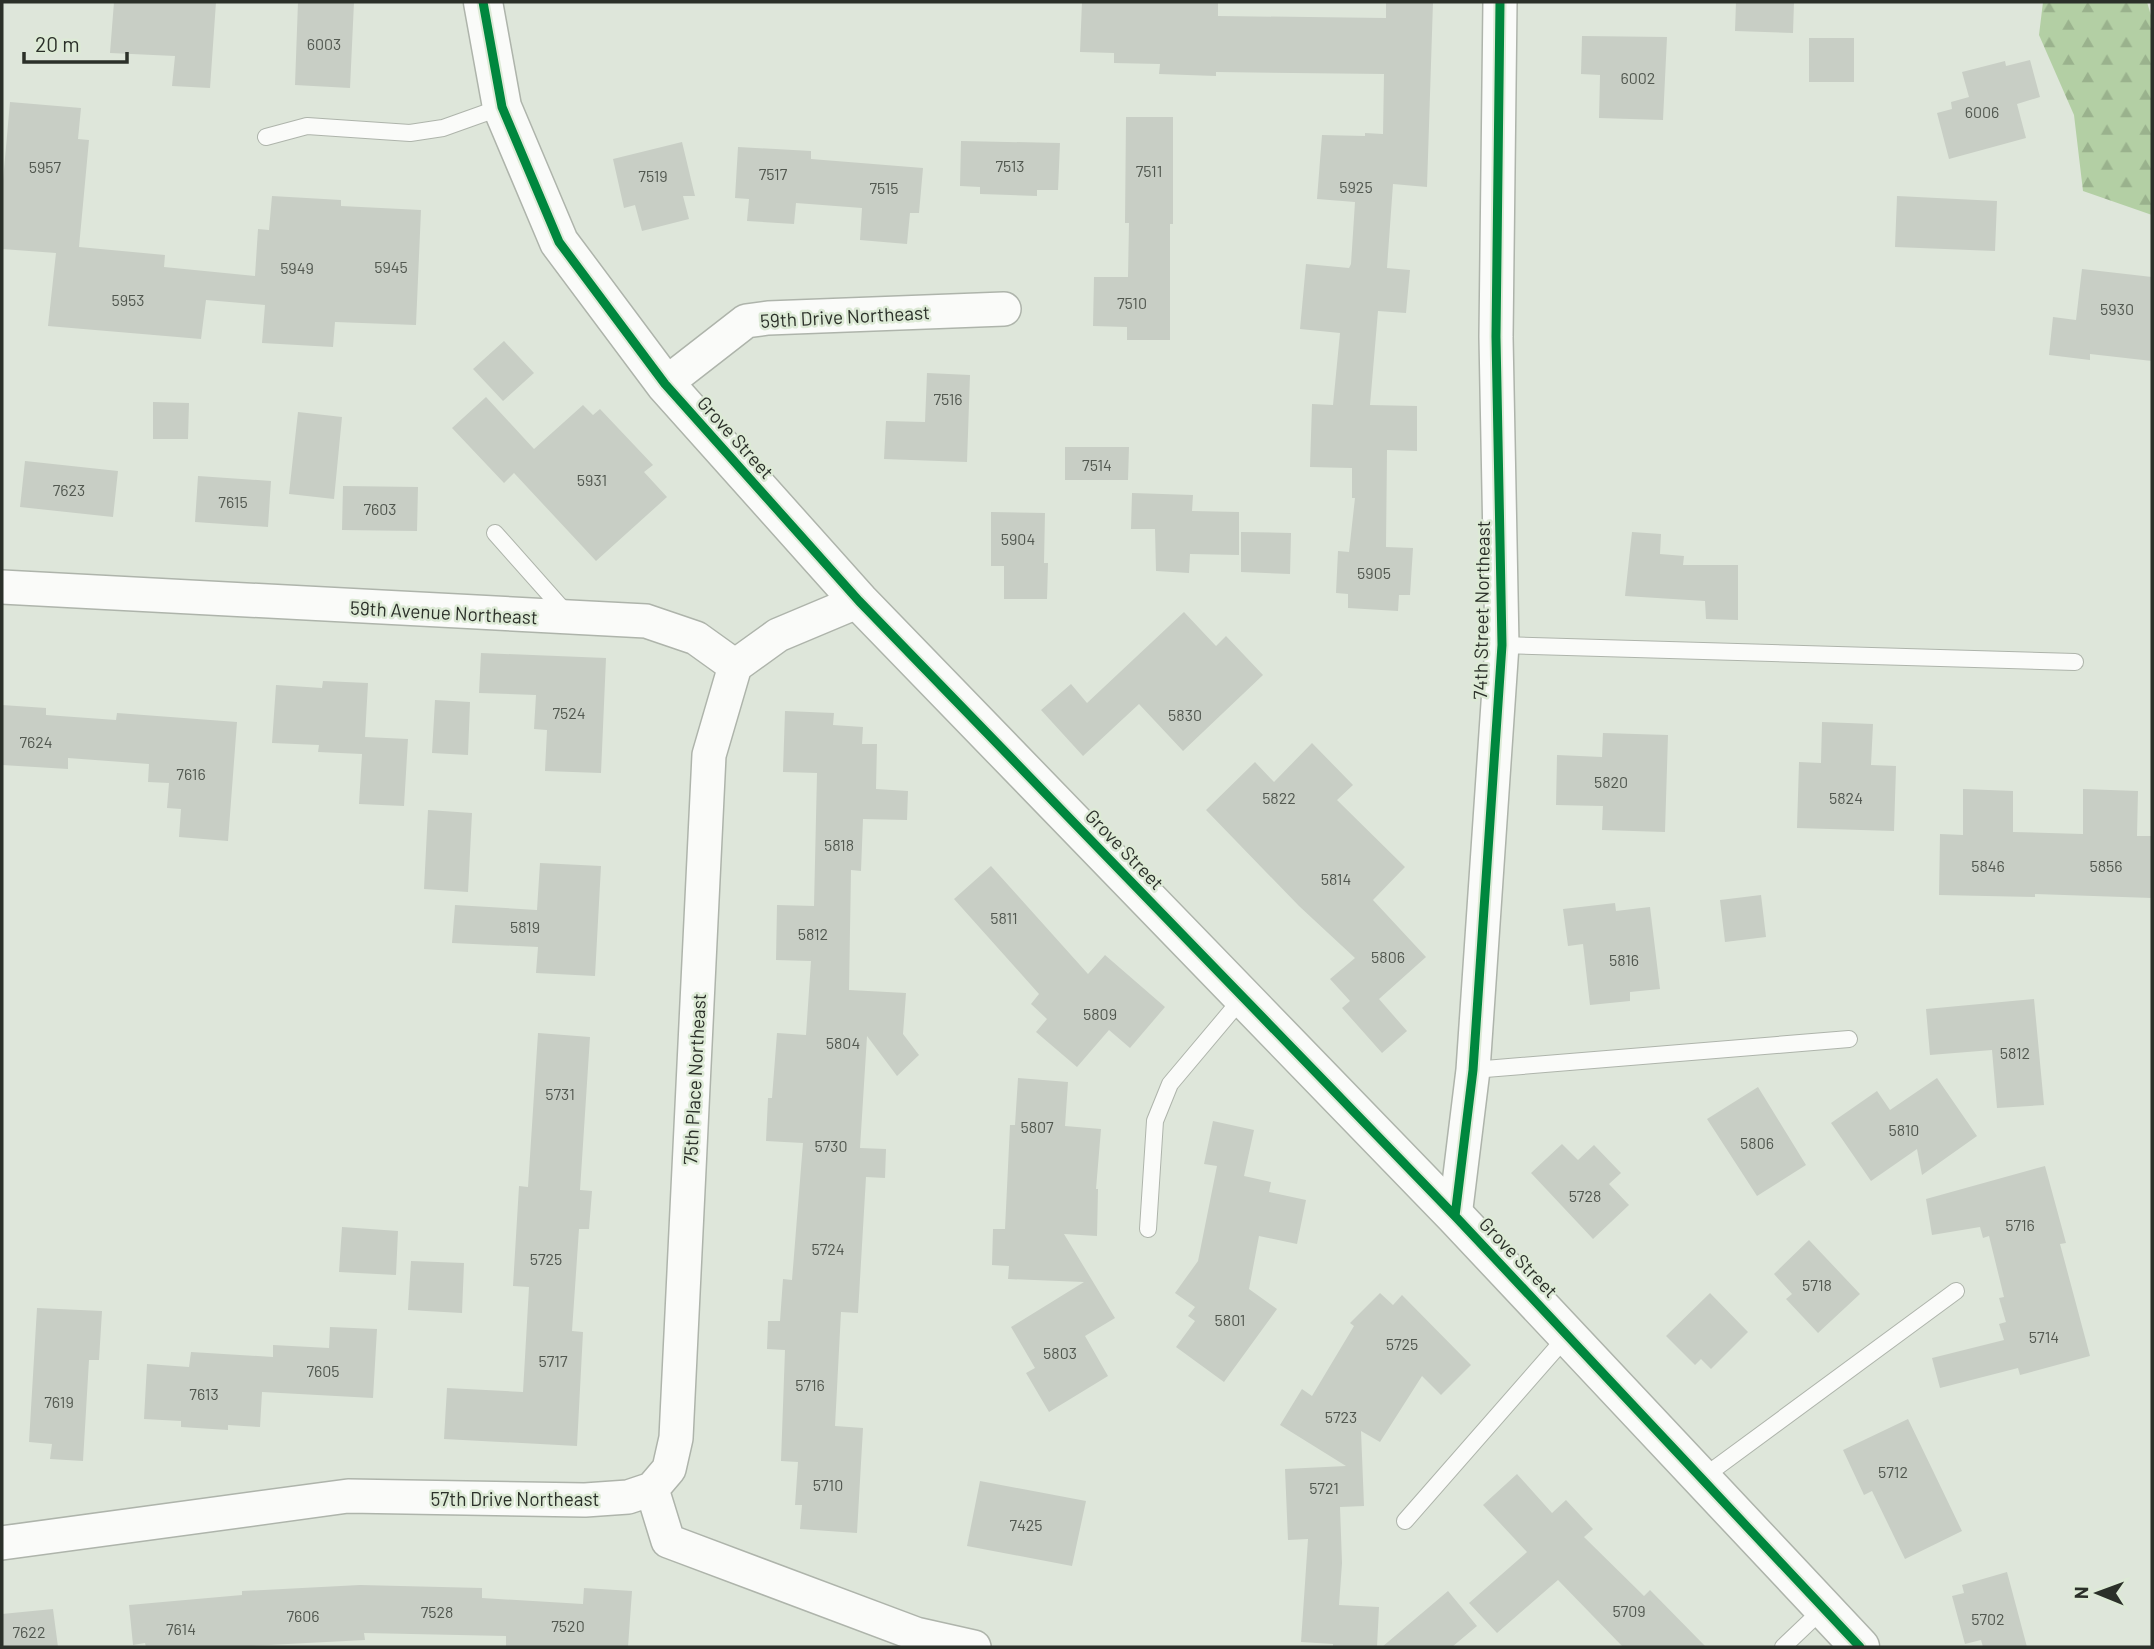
<svg xmlns="http://www.w3.org/2000/svg" width="2154" height="1649" font-family="Barlow,sans-serif">
  <defs>
    <pattern id="forest-firs" width="22" height="20" patternUnits="userSpaceOnUse" patternTransform="scale(1.75)"><rect width="22" height="20" fill="#b3cfa4"/><path d="M5 1l3.5 6h-7zM16 11l3.5 6h-7z" fill="#9ab28d"/></pattern>
  </defs>
  <rect width="100%" height="100%" fill="#dee6da"/>
  <path fill="url(#forest-firs)" d="M 2043,2 L 2147,2 L 2152,19 L 2152,215 L 2083,191 L 2074,115 L 2039,35 Z"/>
  <path fill="#c8cec5" d="M 114,2 L 216,2 L 210,88 L 172,86 L 175,56 L 110,53 Z
    M 298,2 L 354,2 L 350,88 L 295,85 Z
    M 1082,2 L 1218,2 L 1218,16 L 1386,18 L 1386,2 L 1433,2 L 1427,187 L 1393,184 L 1387,268 L 1410,270 L 1406,313 L 1378,311 L 1370,405 L 1417,406 L 1417,451 L 1387,450 L 1386,547 L 1413,548 L 1410,595 L 1399,595 L 1398,611 L 1348,608 L 1348,594 L 1336,593 L 1338,551 L 1349,552 L 1355,498 L 1352,498 L 1352,468 L 1310,467 L 1312,404 L 1333,405 L 1340,333 L 1300,329 L 1306,264 L 1349,268 L 1351,264 L 1355,202 L 1317,199 L 1322,135 L 1365,136 L 1365,133 L 1383,134 L 1384,74 L 1216,72 L 1216,76 L 1159,74 L 1160,64 L 1114,63 L 1114,53 L 1080,52 Z
    M 1736,2 L 1794,2 L 1793,33 L 1735,31 Z
    M 1582,36 L 1667,37 L 1663,120 L 1599,118 L 1600,75 L 1581,74 Z
    M 1809,38 L 1854,38 L 1854,82 L 1809,82 Z
    M 2030,60 L 2040,97 L 2017,104 L 2026,138 L 1949,159 L 1937,113 L 1952,109 L 1951,102 L 1969,97 L 1962,72 L 2005,61 L 2006,66 Z
    M 10,102 L 81,108 L 78,139 L 89,140 L 79,247 L 165,255 L 164,267 L 255,276 L 258,229 L 269,230 L 272,196 L 341,200 L 341,206 L 421,210 L 416,325 L 335,322 L 333,347 L 262,343 L 265,305 L 206,300 L 201,339 L 48,326 L 56,253 L 2,249 L 2,192 Z
    M 1126,117 L 1173,117 L 1173,224 L 1170,224 L 1170,340 L 1127,340 L 1127,327 L 1093,326 L 1094,277 L 1128,277 L 1129,223 L 1125,223 Z
    M 961,141 L 1060,143 L 1058,190 L 1037,190 L 1037,196 L 980,194 L 980,187 L 960,186 Z
    M 682,142 L 695,196 L 683,196 L 689,219 L 642,231 L 635,205 L 624,208 L 613,159 Z
    M 738,147 L 811,151 L 811,159 L 923,168 L 919,213 L 910,213 L 907,244 L 860,240 L 862,208 L 796,203 L 794,224 L 747,221 L 749,199 L 735,198 Z
    M 1897,196 L 1997,201 L 1995,251 L 1895,247 Z
    M 2082,269 L 2152,277 L 2152,361 L 2090,354 L 2090,360 L 2049,355 L 2053,317 L 2076,320 Z
    M 504,341 L 534,373 L 503,401 L 473,369 Z
    M 927,373 L 970,375 L 967,462 L 884,459 L 886,421 L 925,422 Z
    M 486,397 L 534,449 L 583,405 L 593,415 L 600,409 L 653,465 L 644,472 L 667,497 L 596,561 L 514,473 L 504,483 L 452,428 Z
    M 153,402 L 189,403 L 188,439 L 153,439 Z
    M 298,412 L 342,417 L 334,499 L 289,494 Z
    M 1065,447 L 1129,447 L 1128,480 L 1065,480 Z
    M 25,461 L 118,471 L 113,517 L 20,507 Z
    M 198,476 L 271,481 L 268,527 L 195,522 Z
    M 343,486 L 418,487 L 417,531 L 342,530 Z
    M 1132,493 L 1193,495 L 1192,511 L 1239,512 L 1239,555 L 1190,554 L 1189,573 L 1156,571 L 1155,529 L 1131,529 Z
    M 991,512 L 1045,513 L 1044,563 L 1048,563 L 1047,599 L 1004,599 L 1004,566 L 991,566 Z
    M 1241,532 L 1291,533 L 1290,574 L 1241,572 Z
    M 1632,532 L 1661,534 L 1660,554 L 1684,556 L 1683,565 L 1738,565 L 1738,620 L 1706,619 L 1705,601 L 1625,596 Z
    M 1184,612 L 1216,646 L 1226,636 L 1263,675 L 1183,751 L 1139,704 L 1083,756 L 1041,710 L 1071,684 L 1087,703 Z
    M 481,653 L 606,658 L 601,773 L 545,771 L 547,730 L 534,729 L 536,695 L 479,693 Z
    M 323,681 L 368,683 L 365,737 L 408,739 L 404,806 L 359,804 L 362,754 L 318,752 L 319,745 L 272,743 L 276,685 L 322,688 Z
    M 435,700 L 470,702 L 468,755 L 432,753 Z
    M 2,705 L 46,708 L 46,715 L 116,720 L 117,713 L 237,722 L 228,841 L 179,837 L 181,809 L 167,808 L 169,783 L 148,782 L 149,764 L 68,758 L 68,769 L 2,765 Z
    M 785,711 L 834,713 L 833,725 L 863,727 L 862,744 L 877,744 L 876,789 L 908,791 L 907,820 L 863,819 L 861,871 L 851,870 L 849,990 L 906,993 L 903,1034 L 919,1055 L 897,1076 L 867,1036 L 860,1148 L 886,1149 L 885,1178 L 866,1177 L 858,1313 L 841,1312 L 835,1426 L 863,1428 L 857,1533 L 800,1529 L 802,1505 L 795,1505 L 798,1462 L 781,1461 L 785,1350 L 767,1349 L 768,1321 L 780,1321 L 783,1279 L 792,1280 L 803,1143 L 766,1141 L 768,1098 L 772,1098 L 777,1033 L 806,1035 L 811,961 L 776,960 L 777,905 L 814,906 L 817,773 L 783,772 Z
    M 1822,722 L 1873,724 L 1871,765 L 1896,766 L 1894,831 L 1797,828 L 1799,762 L 1821,763 Z
    M 1603,733 L 1668,735 L 1665,832 L 1602,830 L 1603,806 L 1556,805 L 1557,755 L 1602,757 Z
    M 1312,743 L 1353,785 L 1337,800 L 1405,867 L 1373,900 L 1426,957 L 1379,999 L 1407,1031 L 1382,1053 L 1342,1008 L 1350,1001 L 1330,979 L 1355,958 L 1299,906 L 1206,810 L 1255,762 L 1274,782 Z
    M 1963,789 L 2013,791 L 2013,832 L 2083,834 L 2083,789 L 2138,791 L 2137,836 L 2152,836 L 2152,898 L 2035,894 L 2035,897 L 1939,895 L 1940,834 L 1963,835 Z
    M 428,810 L 472,813 L 468,892 L 424,889 Z
    M 540,863 L 601,866 L 595,976 L 536,973 L 538,947 L 452,943 L 455,905 L 537,910 Z
    M 991,866 L 1088,974 L 1105,955 L 1165,1007 L 1130,1048 L 1109,1030 L 1077,1067 L 1036,1032 L 1047,1019 L 1031,1004 L 1039,994 L 954,899 Z
    M 1761,895 L 1766,937 L 1725,942 L 1720,900 Z
    M 1615,903 L 1616,911 L 1650,907 L 1660,989 L 1630,992 L 1630,1001 L 1590,1005 L 1583,944 L 1568,946 L 1563,909 Z
    M 2034,999 L 2044,1105 L 1997,1108 L 1992,1050 L 1930,1055 L 1926,1009 Z
    M 538,1033 L 590,1037 L 580,1190 L 592,1191 L 589,1229 L 579,1229 L 572,1331 L 583,1332 L 577,1446 L 444,1439 L 447,1388 L 523,1392 L 529,1287 L 513,1286 L 519,1186 L 528,1187 Z
    M 1018,1078 L 1068,1082 L 1065,1126 L 1101,1129 L 1096,1189 L 1098,1189 L 1097,1236 L 1064,1234 L 1115,1318 L 1085,1336 L 1108,1376 L 1049,1412 L 1026,1373 L 1035,1368 L 1011,1327 L 1084,1282 L 1008,1279 L 1009,1266 L 992,1265 L 993,1229 L 1005,1229 L 1010,1125 L 1015,1125 Z
    M 1937,1078 L 1977,1136 L 1922,1175 L 1917,1149 L 1871,1181 L 1831,1123 L 1877,1091 L 1890,1110 Z
    M 1758,1087 L 1806,1165 L 1757,1196 L 1707,1119 Z
    M 1213,1121 L 1254,1130 L 1244,1176 L 1271,1182 L 1269,1192 L 1306,1200 L 1297,1244 L 1259,1236 L 1249,1289 L 1277,1309 L 1224,1382 L 1176,1347 L 1195,1321 L 1188,1316 L 1195,1307 L 1175,1293 L 1198,1261 L 1217,1166 L 1204,1164 Z
    M 1562,1144 L 1578,1160 L 1594,1145 L 1621,1173 L 1609,1184 L 1629,1205 L 1593,1239 L 1531,1173 Z
    M 2045,1166 L 2066,1243 L 2060,1244 L 2090,1356 L 2020,1375 L 2018,1368 L 1940,1388 L 1932,1358 L 2004,1340 L 1999,1324 L 2006,1322 L 1999,1298 L 2004,1297 L 1989,1236 L 1983,1238 L 1980,1227 L 1932,1235 L 1926,1199 Z
    M 342,1227 L 398,1231 L 396,1275 L 339,1272 Z
    M 1809,1240 L 1860,1294 L 1818,1333 L 1786,1299 L 1792,1294 L 1774,1274 Z
    M 411,1261 L 464,1263 L 462,1313 L 408,1310 Z
    M 1380,1293 L 1393,1305 L 1402,1295 L 1471,1365 L 1441,1395 L 1422,1376 L 1380,1442 L 1361,1431 L 1364,1506 L 1340,1507 L 1342,1563 L 1339,1605 L 1379,1607 L 1377,1647 L 1333,1647 L 1333,1644 L 1301,1642 L 1308,1539 L 1288,1540 L 1285,1469 L 1346,1466 L 1280,1425 L 1302,1389 L 1312,1396 L 1354,1326 L 1350,1323 Z
    M 1710,1293 L 1748,1332 L 1711,1369 L 1701,1359 L 1695,1365 L 1666,1336 Z
    M 37,1308 L 102,1311 L 99,1360 L 89,1360 L 83,1461 L 50,1459 L 52,1444 L 29,1442 Z
    M 330,1327 L 377,1329 L 373,1398 L 262,1392 L 260,1427 L 228,1425 L 228,1430 L 181,1427 L 181,1421 L 144,1419 L 147,1364 L 189,1367 L 191,1352 L 273,1357 L 273,1345 L 329,1348 Z
    M 1908,1419 L 1962,1531 L 1905,1559 L 1872,1491 L 1864,1495 L 1843,1450 Z
    M 1517,1474 L 1552,1513 L 1566,1500 L 1593,1529 L 1584,1537 L 1644,1596 L 1650,1590 L 1706,1647 L 1623,1647 L 1558,1580 L 1497,1633 L 1469,1603 L 1527,1552 L 1483,1505 Z
    M 980,1481 L 1086,1501 L 1072,1566 L 967,1546 Z
    M 2007,1572 L 2027,1647 L 1983,1647 L 1981,1640 L 1965,1644 L 1952,1596 L 1964,1593 L 1962,1585 Z
    M 360,1585 L 482,1588 L 482,1598 L 583,1604 L 584,1588 L 632,1591 L 628,1647 L 506,1647 L 506,1636 L 364,1633 L 365,1640 L 232,1647 L 146,1647 L 145,1643 L 133,1645 L 129,1605 L 242,1595 L 242,1591 Z
    M 1448,1591 L 1477,1626 L 1452,1647 L 1382,1647 Z
    M 53,1609 L 58,1647 L 2,1647 L 2,1614 Z"/>
  <g fill="none" stroke-linecap="round" stroke-linejoin="round">
    <defs>
      <path id="service" d="M 266,137 L 307,126 L 410,133 L 443,128 L 502,107
        M 495,533 L 567,614
        M 1502,645 L 2075,662
        M 1473,1070 L 1849,1039
        M 1148,1229 L 1155,1121 L 1170,1084 L 1244,996
        M 1702,1478 L 1956,1291
        M 1405,1521 L 1567,1336
        M 1783,1647 L 1824,1608"/>
      <path id="minor" d="M 665,384 L 746,321 L 768,318 L 1004,309
        M 2,587 L 646,621 L 696,638 L 735,666 L 778,635 L 859,601
        M 1455,1216 L 1473,1070 L 1502,645 L 1496,337 L 1500,2
        M 652,1489 L 669,1469 L 676,1438 L 709,755 L 735,666
        M 2,1543 L 348,1496 L 585,1500 L 628,1497 L 652,1489 L 668,1541 L 916,1634 L 974,1647"/>
      <path id="tertiary" d="M 483,2 L 502,107 L 559,242 L 665,384 L 859,601 L 1455,1216 L 1860,1647"/>
    </defs>
    <use href="#service" stroke="#aeb4ab" stroke-width="18"/>
    <use href="#minor" stroke="#aeb4ab" stroke-width="36"/>
    <use href="#tertiary" stroke="#aeb4ab" stroke-width="41"/>
    <use href="#service" stroke="#fafbf9" stroke-width="16"/>
    <use href="#minor" stroke="#fafbf9" stroke-width="33"/>
    <use href="#tertiary" stroke="#fafbf9" stroke-width="38"/>
    <defs>
      <path id="cycleway" d="M 483,2 L 502,107 L 559,242 L 665,384 L 859,601 L 1455,1216 L 1860,1647
        M 1455,1216 L 1473,1070 L 1502,645 L 1496,337 L 1500,2"/>
    </defs>
    <use href="#cycleway" stroke="#ddead6" stroke-width="13"/>
    <use href="#cycleway" stroke="#00873e" stroke-width="9"/>
  </g>
  <g text-anchor="middle" dominant-baseline="central" stroke-width="5" stroke-linejoin="round" paint-order="stroke">
    <g font-size="16" fill="#525850">
      <text x="324" y="43">6003</text>
      <text x="1638" y="77">6002</text>
      <text x="1982" y="111">6006</text>
      <text x="1010" y="165">7513</text>
      <text x="45" y="166">5957</text>
      <text x="1149" y="170">7511</text>
      <text x="773" y="173">7517</text>
      <text x="653" y="175">7519</text>
      <text x="1356" y="186">5925</text>
      <text x="884" y="187">7515</text>
      <text x="391" y="266">5945</text>
      <text x="297" y="267">5949</text>
      <text x="128" y="299">5953</text>
      <text x="1132" y="302">7510</text>
      <text x="2117" y="308">5930</text>
      <text x="948" y="398">7516</text>
      <text x="1097" y="464">7514</text>
      <text x="592" y="479">5931</text>
      <text x="69" y="489">7623</text>
      <text x="233" y="501">7615</text>
      <text x="380" y="508">7603</text>
      <text x="1018" y="538">5904</text>
      <text x="1374" y="572">5905</text>
      <text x="569" y="712">7524</text>
      <text x="1185" y="714">5830</text>
      <text x="36" y="741">7624</text>
      <text x="191" y="773">7616</text>
      <text x="1611" y="781">5820</text>
      <text x="1279" y="797">5822</text>
      <text x="1846" y="797">5824</text>
      <text x="839" y="844">5818</text>
      <text x="1988" y="865">5846</text>
      <text x="2106" y="865">5856</text>
      <text x="1336" y="878">5814</text>
      <text x="1004" y="917">5811</text>
      <text x="525" y="926">5819</text>
      <text x="813" y="933">5812</text>
      <text x="1388" y="956">5806</text>
      <text x="1624" y="959">5816</text>
      <text x="1100" y="1013">5809</text>
      <text x="843" y="1042">5804</text>
      <text x="2015" y="1052">5812</text>
      <text x="560" y="1093">5731</text>
      <text x="1037" y="1126">5807</text>
      <text x="1904" y="1129">5810</text>
      <text x="1757" y="1142">5806</text>
      <text x="831" y="1145">5730</text>
      <text x="1585" y="1195">5728</text>
      <text x="2020" y="1224">5716</text>
      <text x="828" y="1248">5724</text>
      <text x="546" y="1258">5725</text>
      <text x="1817" y="1284">5718</text>
      <text x="1230" y="1319">5801</text>
      <text x="2044" y="1336">5714</text>
      <text x="1402" y="1343">5725</text>
      <text x="1060" y="1352">5803</text>
      <text x="553" y="1360">5717</text>
      <text x="323" y="1370">7605</text>
      <text x="810" y="1384">5716</text>
      <text x="204" y="1393">7613</text>
      <text x="59" y="1401">7619</text>
      <text x="1341" y="1416">5723</text>
      <text x="1893" y="1471">5712</text>
      <text x="828" y="1484">5710</text>
      <text x="1324" y="1487">5721</text>
      <text x="1026" y="1524">7425</text>
      <text x="1629" y="1610">5709</text>
      <text x="437" y="1611">7528</text>
      <text x="303" y="1615">7606</text>
      <text x="1988" y="1618">5702</text>
      <text x="568" y="1625">7520</text>
      <text x="181" y="1628">7614</text>
      <text x="29" y="1631">7622</text>
    </g>
    <g font-size="19" fill="#2b3029" stroke="#ddead6">
      <text transform="translate(845 316) rotate(-3)">59th Drive Northeast</text>
      <text transform="translate(736 437) rotate(48)">Grove Street</text>
      <text transform="translate(1481 610) rotate(-89)">74th Street Northeast</text>
      <text transform="translate(444 612) rotate(3)">59th Avenue Northeast</text>
      <text transform="translate(1125 849) rotate(46)">Grove Street</text>
      <text transform="translate(694 1079) rotate(-87)">75th Place Northeast</text>
      <text transform="translate(1519 1257) rotate(46)">Grove Street</text>
      <text x="515" y="1498">57th Drive Northeast</text>
    </g>
  </g>
  <rect width="2154" height="1649" fill="none" stroke="#2b3029" stroke-width="7"/>
  <g transform="translate(2098 1593) rotate(271)" stroke="#ddead6" stroke-width="5" paint-order="stroke">
  <path d="M0-5L12 26L0 18L-12 26Z" fill="#2b3029"/>
  <text y="-10" font-size="19" font-weight="bold" text-anchor="middle" fill="#2b3029">N</text>
  </g>
  <path d="M24 52v10h103v-10" fill="none" stroke="#2b3029" stroke-width="3.5"/>
  <text x="35" y="52" font-size="21" fill="#2b3029" stroke="#ddead6" stroke-width="5" paint-order="stroke">20 m</text>
</svg>
